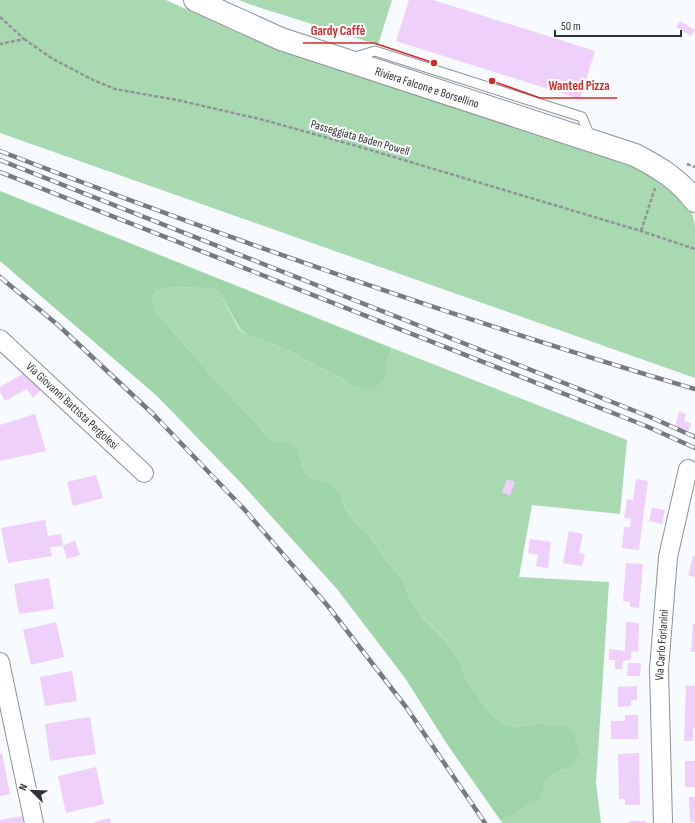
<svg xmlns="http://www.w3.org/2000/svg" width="695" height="823" font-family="'Sofia Sans Condensed',sans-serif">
  <rect width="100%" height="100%" fill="#f7fafe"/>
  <path fill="#a9d9b1" d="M 0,0 L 166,0 L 241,34 L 642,170 L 677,190 L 691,208 L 695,226 L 695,378 L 0,133 Z
    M 239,0 L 392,0 L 378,45 L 252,5 Z
    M 199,287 L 210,287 L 219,292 L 239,329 L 248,335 L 290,351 L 318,367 L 338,376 L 347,382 L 385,378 L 385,368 L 392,348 L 627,440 L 620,514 L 532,505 L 519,577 L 609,582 L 596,783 L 601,823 L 503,823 L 501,821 L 530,805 L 538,799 L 547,780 L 555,773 L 565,769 L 564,726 L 554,726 L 543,723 L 510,727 L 492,716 L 466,679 L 463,668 L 458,658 L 451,650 L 445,640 L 421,616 L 410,598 L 402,578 L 387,562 L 368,534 L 357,525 L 351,517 L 345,508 L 342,497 L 327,482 L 315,479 L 306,475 L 299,455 L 284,442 L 273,442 L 265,435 L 259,426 L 221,386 L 156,312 L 152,302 L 156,291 L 166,288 Z"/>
  <path fill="#a0d5a9" d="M 0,191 L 392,348 L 385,368 L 385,378 L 378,386 L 367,388 L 357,386 L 347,382 L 338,376 L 318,367 L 290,351 L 248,335 L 240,329 L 219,292 L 210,287 L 166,288 L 156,291 L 152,302 L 156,312 L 221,386 L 259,426 L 265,435 L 273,442 L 284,442 L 293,446 L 299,455 L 306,475 L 315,479 L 327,482 L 335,488 L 342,497 L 345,508 L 351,517 L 357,525 L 368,534 L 387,562 L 402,578 L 410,598 L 421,616 L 445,640 L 451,650 L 458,658 L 463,668 L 466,679 L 492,716 L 510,727 L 543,723 L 554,726 L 564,726 L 573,733 L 579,752 L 573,763 L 565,769 L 555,773 L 547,780 L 539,799 L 530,805 L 501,821 L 449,747 L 405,678 L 337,589 L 242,484 L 157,396 L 0,261 Z"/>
  <path fill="#eed0fa" d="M 409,0 L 433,0 L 595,51 L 580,99 L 396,41 Z
    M 680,21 L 695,30 L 691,36 L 676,27 Z
    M 26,372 L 42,389 L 33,398 L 27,389 L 5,401 L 0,391 L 0,387 Z
    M 679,412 L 686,414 L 684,421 L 691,423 L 689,431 L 675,427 Z
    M 35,414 L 46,451 L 0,461 L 0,425 Z
    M 96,475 L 103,498 L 73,506 L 67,482 Z
    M 507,479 L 515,482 L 510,496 L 502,492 Z
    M 636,479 L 648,481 L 639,550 L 622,548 L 624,527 L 630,527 L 631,519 L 624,518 L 627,499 L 633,500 Z
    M 652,508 L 665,510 L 662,524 L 649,521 Z
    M 45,520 L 48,536 L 61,534 L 63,546 L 50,547 L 52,556 L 8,563 L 1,528 Z
    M 569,531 L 583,534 L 579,553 L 585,554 L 582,566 L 563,563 Z
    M 530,539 L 551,542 L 548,568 L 536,566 L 538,555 L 528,553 Z
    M 75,540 L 80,555 L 67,559 L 63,546 Z
    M 693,556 L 695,556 L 695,577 L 688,575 Z
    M 626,563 L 643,564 L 639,608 L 630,607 L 630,602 L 623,601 Z
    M 49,578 L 54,609 L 19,614 L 14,584 Z
    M 56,622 L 64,657 L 31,665 L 23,630 Z
    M 626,622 L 639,623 L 638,652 L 632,651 L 631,659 L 623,661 L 622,669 L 615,669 L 615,660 L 609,660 L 609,649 L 625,651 Z
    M 693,624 L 695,624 L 695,652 L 691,652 Z
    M 628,663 L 641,663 L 640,676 L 627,676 Z
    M 72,671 L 77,701 L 45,706 L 40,677 Z
    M 686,685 L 695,686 L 695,728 L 693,729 L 693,741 L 684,741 Z
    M 637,686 L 637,700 L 631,700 L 631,706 L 618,707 L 618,687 Z
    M 625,715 L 638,715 L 638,739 L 611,739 L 611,721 L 625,721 Z
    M 90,717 L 96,754 L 50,761 L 45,724 Z
    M 2,753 L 10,794 L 0,796 L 0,754 Z
    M 639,753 L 640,805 L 625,805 L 625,799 L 619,799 L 618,754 Z
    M 685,761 L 695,761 L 695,787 L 685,787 Z
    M 96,767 L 104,804 L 66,813 L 58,776 Z
    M 689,797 L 695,797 L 695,822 L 690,822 Z
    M 22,816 L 23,823 L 0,823 L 0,820 Z
    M 110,818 L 111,823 L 94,823 L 94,822 Z
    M 629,821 L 646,821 L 646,823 L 629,823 Z"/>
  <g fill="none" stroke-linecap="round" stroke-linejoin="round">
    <defs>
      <path id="lane" d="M 352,58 L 375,51 L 582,117 L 591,139"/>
      <path id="street" d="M 0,339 L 144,473
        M 0,662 L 34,823
        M 663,823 L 659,669 L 668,557 L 688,469"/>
      <path id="secondary" d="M 195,0 L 281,39 L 635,155 C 658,167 679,179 695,201"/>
    </defs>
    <use href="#lane" stroke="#8c929b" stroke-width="11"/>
    <use href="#street" stroke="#8c929b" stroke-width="20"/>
    <use href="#secondary" stroke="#8c929b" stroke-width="24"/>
    <path stroke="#919497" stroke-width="2.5" stroke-dasharray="4 2" stroke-linecap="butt" d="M 0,17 L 24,39 L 0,44
      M 24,39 L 53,59 L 93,80 L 115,89 L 177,100 L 264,120 L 367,149 L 641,231 L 695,249
      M 687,164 L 695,167
      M 641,231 L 655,188"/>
    <use href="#lane" stroke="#fff" stroke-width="9"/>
    <use href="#street" stroke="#fff" stroke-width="18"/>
    <use href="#secondary" stroke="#fff" stroke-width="22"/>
    <defs>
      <path id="rail" d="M 0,151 C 229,239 460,320 695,389
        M 0,160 L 650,417 L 695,437
        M 0,172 L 646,426 L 695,448
        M 0,277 L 58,325 L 153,414 L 244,509 L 327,605 L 406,707 L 485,823"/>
    </defs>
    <use href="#rail" stroke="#777a7e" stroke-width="4.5"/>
    <use href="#rail" stroke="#fff" stroke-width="3" stroke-dasharray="9" stroke-linecap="butt"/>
  </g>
  <g text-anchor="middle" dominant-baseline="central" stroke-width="4" stroke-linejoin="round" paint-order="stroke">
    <g font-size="12" fill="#303336" stroke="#fff">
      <text transform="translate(427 88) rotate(18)">Riviera Falcone e Borsellino</text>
      <text transform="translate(360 138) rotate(16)">Passeggiata Baden Powell</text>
      <text transform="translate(72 406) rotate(43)">Via Giovanni Battista Pergolesi</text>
      <text transform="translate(662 645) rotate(-86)">Via Carlo Forlanini</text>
    </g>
  </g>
  <path fill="none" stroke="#d62828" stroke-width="1.5" d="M434 63L374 43H303M492 81L540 98H617"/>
  <g fill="#d62828" stroke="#fff" stroke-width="1.5">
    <circle cx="434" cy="63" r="4"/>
    <circle cx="492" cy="81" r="4"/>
  </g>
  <g font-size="13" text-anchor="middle" font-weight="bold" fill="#d62828" stroke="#fff" stroke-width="4" stroke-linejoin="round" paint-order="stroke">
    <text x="338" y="35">Gardy Caffè</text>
    <text x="579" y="90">Wanted Pizza</text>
  </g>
  <g transform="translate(32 791) rotate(293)" stroke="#ffffff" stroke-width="3" paint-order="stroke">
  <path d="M0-3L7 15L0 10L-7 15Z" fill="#303336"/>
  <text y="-6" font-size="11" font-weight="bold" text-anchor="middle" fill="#303336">N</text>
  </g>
  <path d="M555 30v6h126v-6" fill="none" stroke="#303336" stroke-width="2"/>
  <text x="561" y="30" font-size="12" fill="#303336" stroke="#ffffff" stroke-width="3" paint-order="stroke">50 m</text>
</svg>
